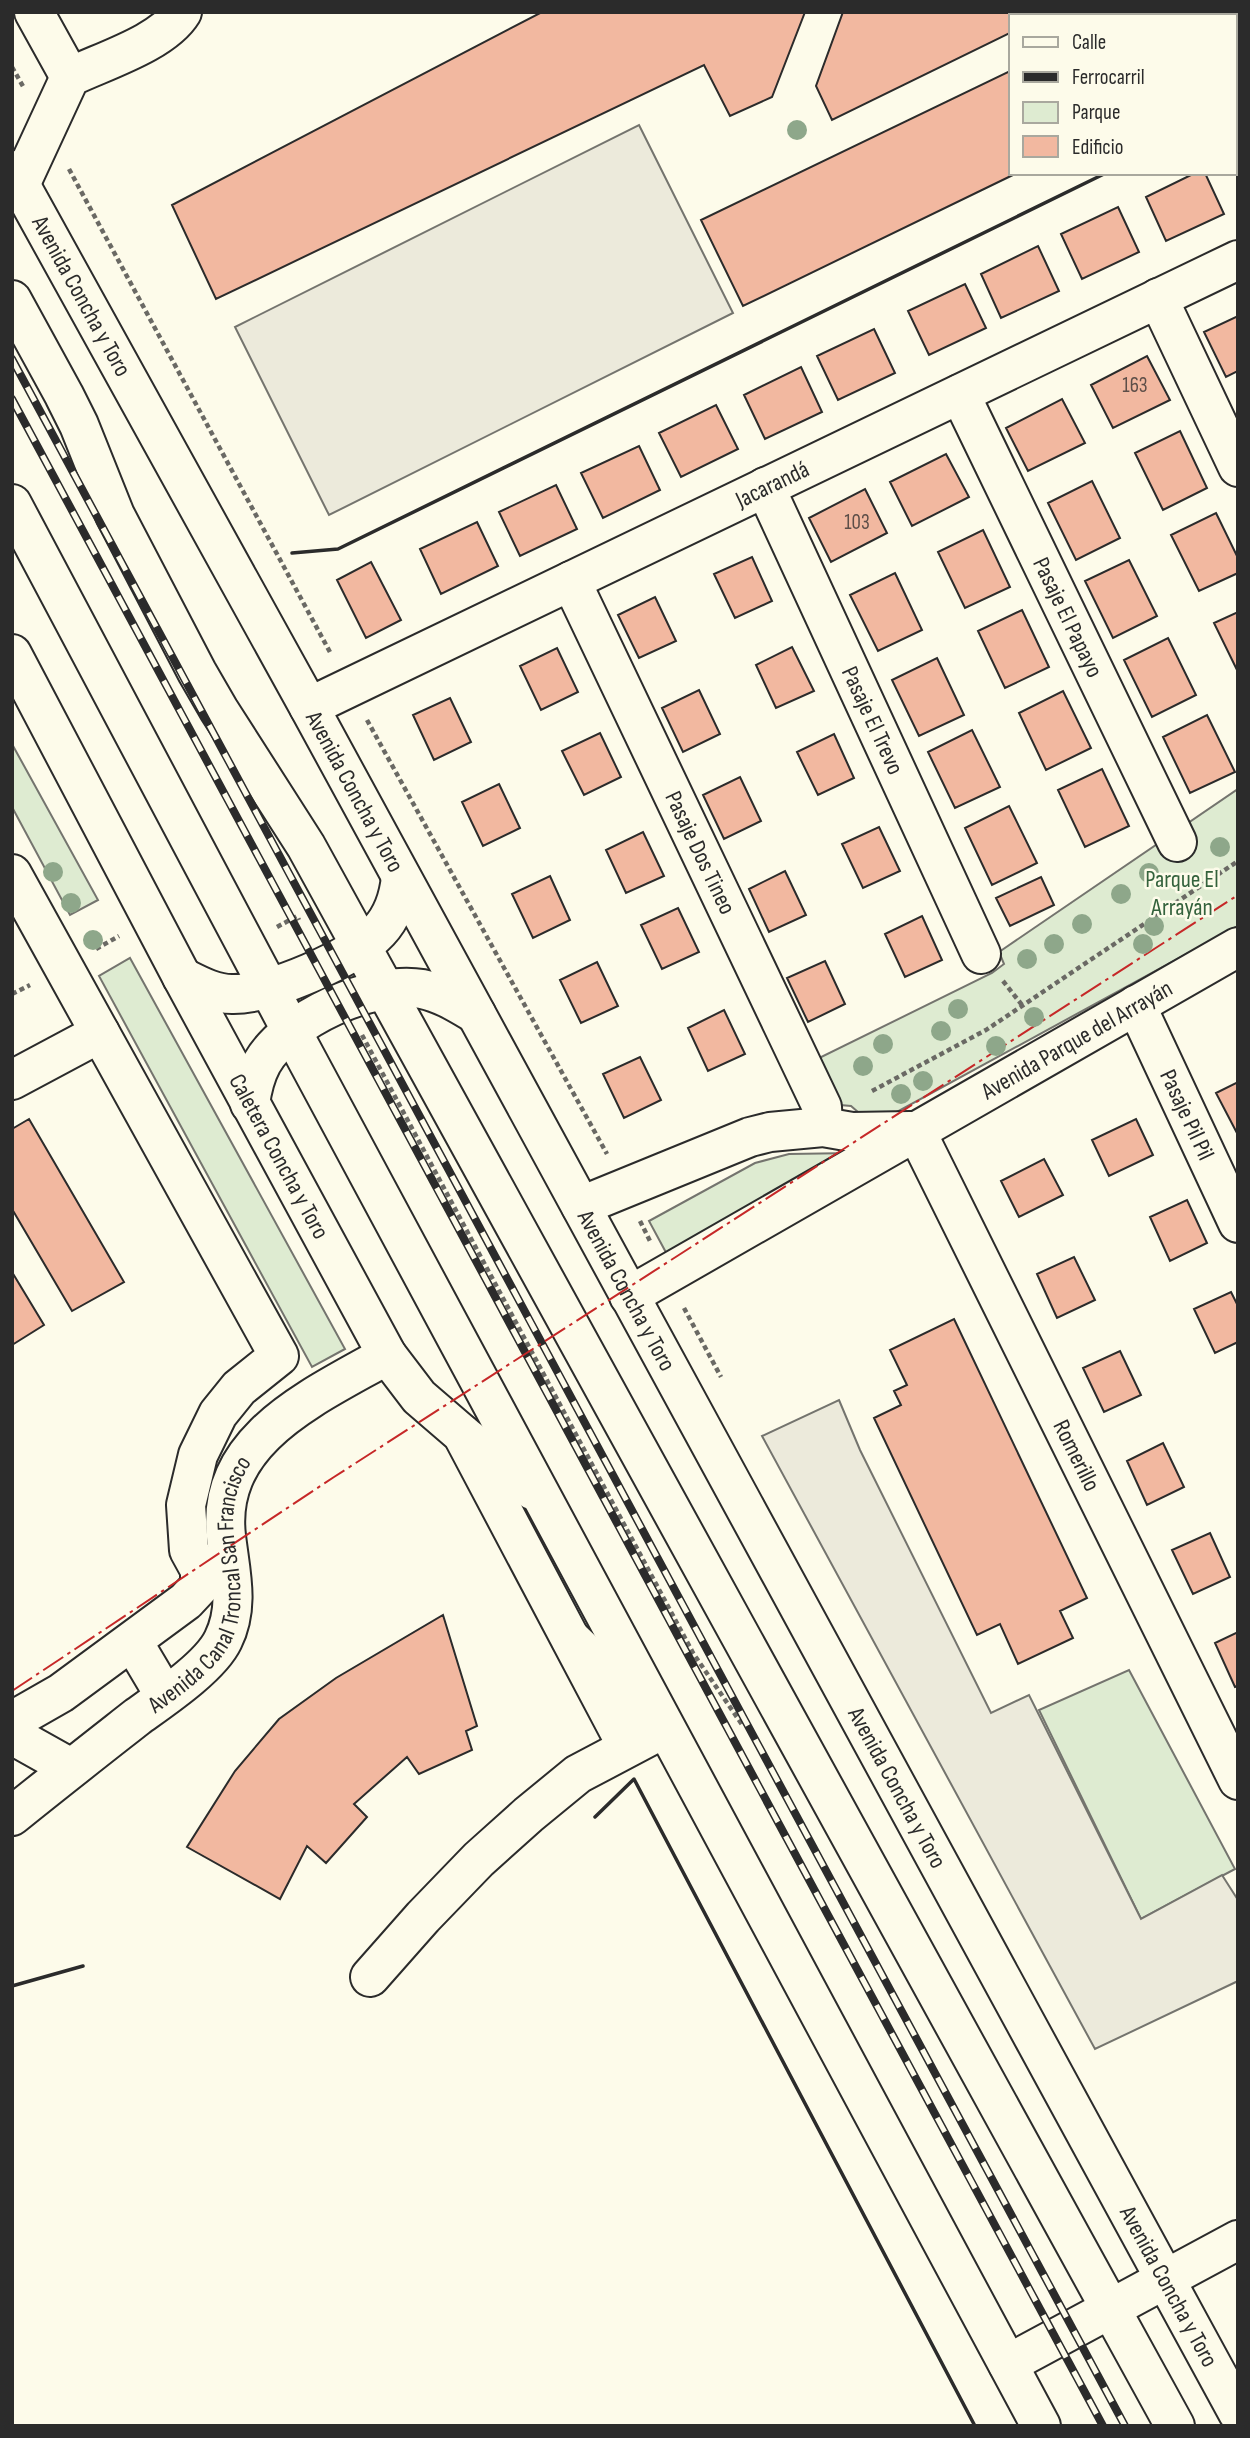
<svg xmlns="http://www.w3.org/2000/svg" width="1250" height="2438" font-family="'Sofia Sans Condensed',sans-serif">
  <rect width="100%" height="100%" fill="#fdfbea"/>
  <path fill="#deebd1" stroke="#74746e" stroke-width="2" d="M 12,744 L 98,900 L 70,915 L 12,807 Z
    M 1238,789 L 1238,926 L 873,1125 L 851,1106 L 829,1104 L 811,1062 L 992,973 L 1004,964 L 999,952 Z
    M 130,958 L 345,1349 L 312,1367 L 99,976 Z
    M 853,1153 L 669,1258 L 649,1221 L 755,1163 L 789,1154 Z
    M 1129,1670 L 1235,1869 L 1141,1919 L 1039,1710 Z"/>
  <path fill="#eceadb" stroke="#74746e" stroke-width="2" d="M 639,125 L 733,313 L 329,515 L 235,327 Z
    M 839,1400 L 860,1450 L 991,1713 L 1029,1695 L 1141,1919 L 1222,1875 L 1238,1900 L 1238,1981 L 1095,2049 L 762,1436 Z"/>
  <path fill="#f2b8a0" stroke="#2b2b2b" stroke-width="2" d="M 542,12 L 805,12 L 772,97 L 730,116 L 704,65 L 216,299 L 172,205 Z
    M 843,12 L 1052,12 L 1045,16 L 1010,16 L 1010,33 L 832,120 L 816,86 Z
    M 1131,12 L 1238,12 L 1238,66 L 1234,68 L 1234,16 L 1124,16 Z
    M 1010,71 L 1010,173 L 1017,173 L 743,306 L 701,220 Z
    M 1195,173 L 1205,173 L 1224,214 L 1166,241 L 1146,197 Z
    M 1118,207 L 1139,252 L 1082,279 L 1061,234 Z
    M 1038,246 L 1059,291 L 1001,318 L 981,274 Z
    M 965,284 L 986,328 L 929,355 L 908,311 Z
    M 1238,316 L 1238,371 L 1226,377 L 1204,332 Z
    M 874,329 L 895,373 L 838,400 L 817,356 Z
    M 1147,356 L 1170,400 L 1113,428 L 1091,385 Z
    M 801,367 L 822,412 L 765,439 L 744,395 Z
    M 1062,399 L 1085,443 L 1028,471 L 1006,428 Z
    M 716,405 L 738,449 L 681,477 L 659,433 Z
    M 1180,431 L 1207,488 L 1163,510 L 1135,453 Z
    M 639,446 L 660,490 L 603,518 L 581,473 Z
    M 946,454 L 969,497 L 912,526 L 890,482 Z
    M 1092,481 L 1120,538 L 1076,560 L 1048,503 Z
    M 556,485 L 577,529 L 520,556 L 499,512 Z
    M 865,489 L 887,533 L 831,562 L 809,518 Z
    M 1216,513 L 1238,558 L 1238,573 L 1199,591 L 1171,535 Z
    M 477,522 L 498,566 L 441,594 L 420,549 Z
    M 983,530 L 1010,587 L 965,608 L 938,552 Z
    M 752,557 L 772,601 L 735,618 L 714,574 Z
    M 1129,560 L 1157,616 L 1113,638 L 1085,581 Z
    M 371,562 L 401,620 L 366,638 L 337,580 Z
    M 895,573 L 922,630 L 878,651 L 850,595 Z
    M 655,597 L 676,641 L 639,658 L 618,615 Z
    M 1022,610 L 1049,667 L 1005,688 L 978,631 Z
    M 1238,612 L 1238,672 L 1214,623 Z
    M 1168,638 L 1196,695 L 1152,717 L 1124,660 Z
    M 792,647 L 814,691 L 776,708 L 756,665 Z
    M 557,648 L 578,692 L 541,710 L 520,666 Z
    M 937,658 L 964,715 L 919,736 L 892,680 Z
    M 699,690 L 720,734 L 683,752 L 662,708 Z
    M 1063,691 L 1091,748 L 1046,770 L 1019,713 Z
    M 450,698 L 471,742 L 434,760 L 413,715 Z
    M 1207,715 L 1235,772 L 1190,793 L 1163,737 Z
    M 972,730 L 1000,787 L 955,808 L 928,752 Z
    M 600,733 L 621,777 L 584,795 L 562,751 Z
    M 834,734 L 854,778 L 818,795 L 797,752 Z
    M 1102,769 L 1129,826 L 1085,847 L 1058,790 Z
    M 740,777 L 761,821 L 724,839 L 703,795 Z
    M 499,784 L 520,828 L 483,846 L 462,802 Z
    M 1009,806 L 1037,863 L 992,885 L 965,828 Z
    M 879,827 L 900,871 L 863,888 L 842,844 Z
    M 643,832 L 664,876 L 626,893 L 606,850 Z
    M 785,871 L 806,915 L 769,932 L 749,889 Z
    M 550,876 L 570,920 L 533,938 L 512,894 Z
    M 1041,877 L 1054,905 L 1010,926 L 996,898 Z
    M 678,908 L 699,952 L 662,969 L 641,925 Z
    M 922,916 L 942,960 L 905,977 L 885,934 Z
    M 825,961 L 845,1004 L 808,1022 L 787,978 Z
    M 597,962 L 618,1006 L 581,1023 L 560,980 Z
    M 724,1010 L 745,1054 L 708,1071 L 688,1028 Z
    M 640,1057 L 661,1100 L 624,1118 L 603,1074 Z
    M 1238,1082 L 1238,1135 L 1216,1093 Z
    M 29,1119 L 124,1282 L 72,1311 L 12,1209 L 12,1129 Z
    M 1136,1119 L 1153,1155 L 1109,1176 L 1092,1140 Z
    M 1044,1159 L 1063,1195 L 1019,1217 L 1001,1181 Z
    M 1187,1200 L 1207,1243 L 1170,1261 L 1150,1217 Z
    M 1074,1257 L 1095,1300 L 1057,1318 L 1037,1274 Z
    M 12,1272 L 44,1325 L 12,1345 Z
    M 1231,1292 L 1238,1306 L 1238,1342 L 1215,1353 L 1194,1309 Z
    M 954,1319 L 1087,1598 L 1060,1611 L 1073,1638 L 1018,1664 L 1000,1624 L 977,1635 L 874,1418 L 901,1405 L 894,1391 L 907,1385 L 890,1350 Z
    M 1120,1351 L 1141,1395 L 1104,1412 L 1083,1368 Z
    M 1163,1443 L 1184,1487 L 1147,1505 L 1127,1461 Z
    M 1210,1533 L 1230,1577 L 1193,1594 L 1172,1550 Z
    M 443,1615 L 477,1726 L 466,1731 L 472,1750 L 419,1774 L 407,1757 L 354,1804 L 367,1817 L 326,1863 L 307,1846 L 280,1899 L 187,1847 L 235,1771 L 279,1719 L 336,1678 Z
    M 1238,1632 L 1238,1686 L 1235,1687 L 1215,1643 Z"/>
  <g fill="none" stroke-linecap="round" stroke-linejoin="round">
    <defs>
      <g id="minor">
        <path d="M 34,12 L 70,77"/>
        <path d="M 20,185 L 70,77 C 103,61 163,43 182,12"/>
        <path d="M 1158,298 L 1238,467"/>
        <path d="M 12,300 L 64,395 L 79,425 L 115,515 L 197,672 L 219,710 L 306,846 L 1175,2426"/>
        <path id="s1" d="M 960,394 L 1177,842"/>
        <path id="s2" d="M 765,487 L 981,954"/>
        <path id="s3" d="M 571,581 L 822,1107 L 823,1127"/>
        <path id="s4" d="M 12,654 L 182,977 L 387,1355 L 419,1397 L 462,1434 L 627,1746"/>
        <path id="s5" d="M 309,707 L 1238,260"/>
        <path d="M 12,874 L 279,1356 L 239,1388 L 218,1414 L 198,1455 L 186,1505 L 189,1550 L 200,1570 L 200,1586 L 186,1601 L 61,1693 L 12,1721"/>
        <path id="s6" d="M 1136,1005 L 1238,1223"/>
        <path d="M 12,1080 L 100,1033"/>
        <path id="s7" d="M 916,1131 L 1238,1780"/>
        <path d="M 581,1206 L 750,1137 L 770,1132 L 823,1127 L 852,1132 L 910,1131"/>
        <path id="s8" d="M 629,1296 L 1238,947"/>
        <path d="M 133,1642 L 165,1696"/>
        <path d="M 12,1735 L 71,1768"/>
        <path id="s9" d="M 12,1816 C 54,1782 95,1750 137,1717 C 162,1699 210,1667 223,1640 C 240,1606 230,1571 226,1536 C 215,1438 316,1396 387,1355"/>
        <path d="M 370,1977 L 423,1917 L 479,1859 L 528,1815 L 578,1774 L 650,1736"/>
      </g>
      <g id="major">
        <path id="s10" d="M 12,170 L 309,707 L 1238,2413"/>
        <path d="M 12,504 L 291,1030 L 1041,2426"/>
        <path d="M 182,977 C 198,985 214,994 232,994 C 269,995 354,958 379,931 C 393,916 399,897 401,877"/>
        <path d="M 250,1104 C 252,1089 255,1076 262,1063 C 287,1019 373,980 422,989 C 442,993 459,1004 476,1014"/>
        <path d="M 462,1434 L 532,1490"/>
        <path d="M 571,1639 L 643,1708"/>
        <path d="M 1008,2364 L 1238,2240"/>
      </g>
    </defs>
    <use href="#minor" stroke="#2b2b2b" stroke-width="42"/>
    <use href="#major" stroke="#2b2b2b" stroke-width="42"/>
    <path stroke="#6a6964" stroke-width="4.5" stroke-dasharray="5 3.5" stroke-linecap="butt" d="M 12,67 L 24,88
      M 69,169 L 331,654
      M 367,720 L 607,1154
      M 277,927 L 297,916 L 299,920
      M 96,949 L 119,936
      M 1003,981 L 1022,1005
      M 12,994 L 30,985
      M 362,1035 L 693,1653 L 743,1726
      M 872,1091 L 986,1030 L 1238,861
      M 640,1221 L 650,1241
      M 684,1308 L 721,1377"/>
    <use href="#minor" stroke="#fdfbea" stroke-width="38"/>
    <use href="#major" stroke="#fdfbea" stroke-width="38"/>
    <defs>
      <path id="rail" d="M 12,359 L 1125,2426
        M 12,399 L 1103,2426"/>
    </defs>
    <use href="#rail" stroke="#2b2b2b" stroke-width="8"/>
    <use href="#rail" stroke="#fdfbea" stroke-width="5" stroke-dasharray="16" stroke-linecap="butt"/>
    <path stroke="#2b2b2b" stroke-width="3.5" d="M 1234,111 L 1238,109
      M 292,553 L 338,549 L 1106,173
      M 595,1817 L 634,1779 L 975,2426
      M 12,1986 L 83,1966"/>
    <path stroke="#c62828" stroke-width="2" stroke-dasharray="24 5 3.5 5" stroke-linecap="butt" d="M 12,1691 L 334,1477 L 1238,895"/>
  </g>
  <g fill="#8ea78a">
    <circle cx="797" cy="130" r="10"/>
    <circle cx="1220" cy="847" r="10"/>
    <circle cx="53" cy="872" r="10"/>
    <circle cx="1149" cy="873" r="10"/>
    <circle cx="1121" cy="894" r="10"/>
    <circle cx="71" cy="903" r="10"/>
    <circle cx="1082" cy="924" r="10"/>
    <circle cx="1154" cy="926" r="10"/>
    <circle cx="93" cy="940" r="10"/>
    <circle cx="1054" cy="944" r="10"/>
    <circle cx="1143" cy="944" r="10"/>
    <circle cx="1027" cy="959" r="10"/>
    <circle cx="958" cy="1009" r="10"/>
    <circle cx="1034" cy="1017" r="10"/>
    <circle cx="941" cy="1031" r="10"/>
    <circle cx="883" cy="1044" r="10"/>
    <circle cx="996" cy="1046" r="10"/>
    <circle cx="863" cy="1066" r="10"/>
    <circle cx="923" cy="1081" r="10"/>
    <circle cx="901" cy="1094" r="10"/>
  </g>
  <g text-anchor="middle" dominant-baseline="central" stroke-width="5" stroke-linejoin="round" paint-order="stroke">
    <g font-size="21" fill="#5d4e48">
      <text x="1135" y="385">163</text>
      <text x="857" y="522">103</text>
    </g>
    <g font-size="24" fill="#2b2b2b" stroke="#fdfbea">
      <text stroke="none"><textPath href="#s10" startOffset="144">Avenida Concha y Toro</textPath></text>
      <text stroke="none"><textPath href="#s5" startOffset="514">Jacarandá</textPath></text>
      <text stroke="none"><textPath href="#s1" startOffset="248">Pasaje El Papayo</textPath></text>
      <text stroke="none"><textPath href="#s2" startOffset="257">Pasaje El Trevo</textPath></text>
      <text stroke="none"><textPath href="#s10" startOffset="710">Avenida Concha y Toro</textPath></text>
      <text stroke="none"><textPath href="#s3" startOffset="301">Pasaje Dos Tineo</textPath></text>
      <text stroke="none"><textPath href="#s8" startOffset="516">Avenida Parque del Arrayán</textPath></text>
      <text stroke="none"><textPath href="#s6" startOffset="121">Pasaje Pil Pil</textPath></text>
      <text stroke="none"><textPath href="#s4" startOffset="569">Caletera Concha y Toro</textPath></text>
      <text stroke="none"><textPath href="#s10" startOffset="1278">Avenida Concha y Toro</textPath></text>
      <text stroke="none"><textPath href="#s7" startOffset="362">Romerillo</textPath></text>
      <text stroke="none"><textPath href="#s9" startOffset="320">Avenida Canal Troncal San Francisco</textPath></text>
      <text stroke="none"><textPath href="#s10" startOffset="1844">Avenida Concha y Toro</textPath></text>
      <text stroke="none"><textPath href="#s10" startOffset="2412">Avenida Concha y Toro</textPath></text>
    </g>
    <g font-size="24" fill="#34623c" stroke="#fdfbea">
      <text x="1182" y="879">Parque El<tspan x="1182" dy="28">Arrayán</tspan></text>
    </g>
  </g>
  <rect width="1250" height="2438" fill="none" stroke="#2b2b2b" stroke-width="28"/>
  <rect x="1009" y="14" width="228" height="161" fill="#fdfbea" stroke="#a9a89e" stroke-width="2"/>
  <rect x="1023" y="37" width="35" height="10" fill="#fdfbea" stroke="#a9a89e" stroke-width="2"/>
  <text x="1072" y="49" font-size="21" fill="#2b2b2b">Calle</text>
  <rect x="1023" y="72" width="35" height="10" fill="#2b2b2b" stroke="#a9a89e" stroke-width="2"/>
  <text x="1072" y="84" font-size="21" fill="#2b2b2b">Ferrocarril</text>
  <rect x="1023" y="102" width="35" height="21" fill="#deebd1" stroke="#a9a89e" stroke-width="2"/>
  <text x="1072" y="119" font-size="21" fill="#2b2b2b">Parque</text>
  <rect x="1023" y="136" width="35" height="21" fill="#f2b8a0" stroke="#a9a89e" stroke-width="2"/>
  <text x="1072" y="154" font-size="21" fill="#2b2b2b">Edificio</text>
</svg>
